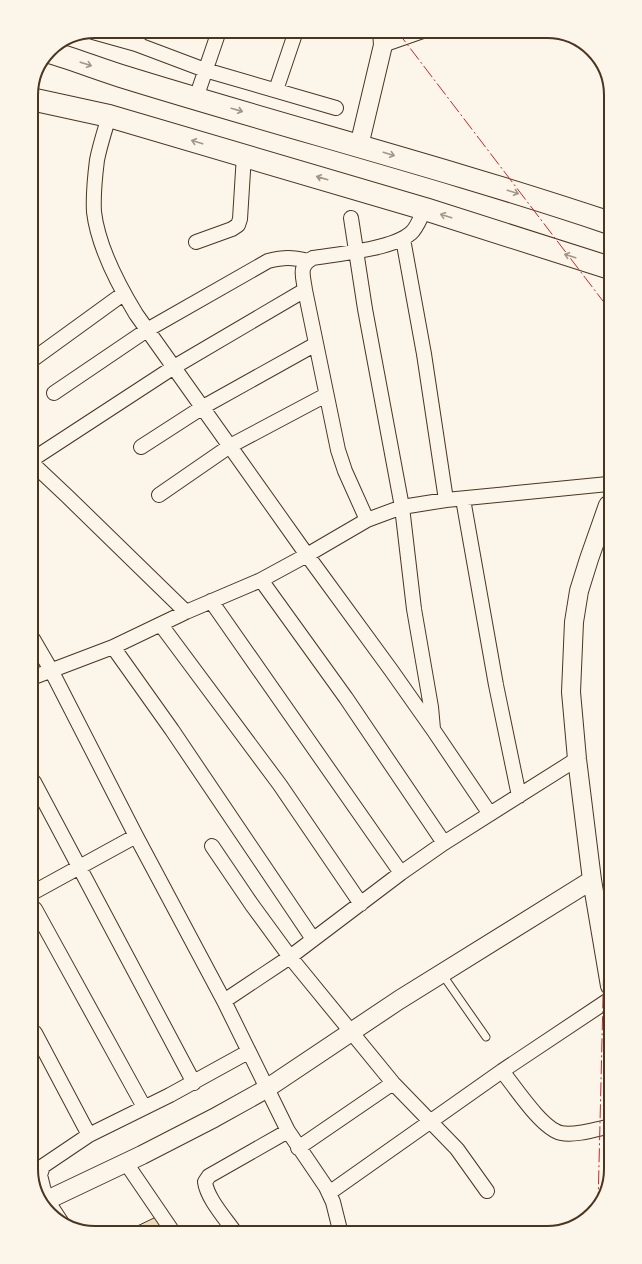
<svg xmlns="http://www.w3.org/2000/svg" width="642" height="1264" font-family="'Fira Sans Condensed',sans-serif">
  <rect width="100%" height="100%" fill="#fbf6e9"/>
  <path fill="#ecdcbc" stroke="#4a3520" d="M 156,1217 L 163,1232 L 130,1232 L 129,1230 Z"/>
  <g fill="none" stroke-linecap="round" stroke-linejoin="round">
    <defs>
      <path id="service" d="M 442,974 L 486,1037"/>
      <path id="minor" d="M 93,32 L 136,44 L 205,70 L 336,108
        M 136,44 L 140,31
        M 383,45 L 423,31
        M 276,90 L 296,31
        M 196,98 L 219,31
        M 109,116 C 105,130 100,145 97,160 C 95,176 93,196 94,212 C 98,246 119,286 136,314 L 307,555 L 391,670 L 434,731 L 490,814
        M 351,218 L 365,309 L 402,507 L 414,609 L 431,707 L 433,729
        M 403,239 L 424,354 L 446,500
        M 196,242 L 232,229 L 238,225 L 240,219 L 244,155
        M 32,360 L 123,294
        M 54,393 L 147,330 L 268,261 C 284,257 292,257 308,261
        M 141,447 L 203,407 L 316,344
        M 33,459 L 174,367 L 305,290
        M 33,464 L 67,496 L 186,612
        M 159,495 L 230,446 L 326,395
        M 463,499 L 496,685 L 519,796
        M 367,520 L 345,471 L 338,450 L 305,290 C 303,275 298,266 313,258 C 338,254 393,249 411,233 C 417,228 421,216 425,209
        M 261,580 L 346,698 L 444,843
        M 211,601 L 401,873
        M 161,625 L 280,785 L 361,904
        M 33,639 L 51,670 L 136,836 L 224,1001 L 288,1131 L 326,1187 L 333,1202 L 340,1230
        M 113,647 L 172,730 L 313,939
        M 34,677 L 113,647 L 186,612 L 261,580 L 307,555 L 367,520 L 402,507 L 446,500 L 608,484
        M 34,782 L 194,1083
        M 212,846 L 252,905 L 290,957 L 393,1083 L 457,1149 L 487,1191
        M 34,892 L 136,836
        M 35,909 L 144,1107
        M 224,1001 L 290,957 L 401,873 L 444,843 L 577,759
        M 35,1033 L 89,1135
        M 502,1071 C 515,1087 542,1129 561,1133 C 575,1136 597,1129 611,1126
        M 298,1148 L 393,1083
        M 126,1163 L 173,1232
        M 329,1193 L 502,1071 L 610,999
        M 62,1223 L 47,1200 L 43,1187 L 40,1175 L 43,1166 L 89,1135 L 170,1095 L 248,1052
        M 234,1231 C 225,1218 207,1198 205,1182 L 209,1176 L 288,1131"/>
      <path id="tertiary" d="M 359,146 L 383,45 L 382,31
        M 608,505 L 589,559 L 579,591 L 574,622 L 571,692 L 577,759 L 592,880 L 610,986
        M 43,1202 L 142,1155 L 214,1118 L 266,1089 L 399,1000 L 592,880"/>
      <path id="trunk" d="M 49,52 C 73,59 96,68 121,76 C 282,126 446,168 607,222
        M 31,99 L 109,116 L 425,209 L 607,267"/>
    </defs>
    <use href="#service" stroke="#4a3520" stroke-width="9"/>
    <use href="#minor" stroke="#4a3520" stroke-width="16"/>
    <use href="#tertiary" stroke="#4a3520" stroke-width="20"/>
    <use href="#trunk" stroke="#4a3520" stroke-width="24"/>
    <use href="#service" stroke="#fbf6e9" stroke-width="7"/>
    <use href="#minor" stroke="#fbf6e9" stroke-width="14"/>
    <use href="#tertiary" stroke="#fbf6e9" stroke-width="18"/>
    <use href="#trunk" stroke="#fbf6e9" stroke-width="22"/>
    <path stroke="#c62828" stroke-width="1" stroke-dasharray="14 3 2 3" stroke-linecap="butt" d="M 397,31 L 606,305 L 609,750 L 598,1206"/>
  </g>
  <defs><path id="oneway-shaft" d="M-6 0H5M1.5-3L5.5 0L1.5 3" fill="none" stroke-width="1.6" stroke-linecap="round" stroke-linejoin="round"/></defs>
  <g stroke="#a29684">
    <use href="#oneway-shaft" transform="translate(86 64) rotate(18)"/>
    <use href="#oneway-shaft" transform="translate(237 110) rotate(16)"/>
    <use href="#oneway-shaft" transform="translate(197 142) rotate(-163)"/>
    <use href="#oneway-shaft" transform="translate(389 154) rotate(17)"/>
    <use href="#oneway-shaft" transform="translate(322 178) rotate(-164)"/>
    <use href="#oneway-shaft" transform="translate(513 192) rotate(17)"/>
    <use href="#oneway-shaft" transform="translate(446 216) rotate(-162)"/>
    <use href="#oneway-shaft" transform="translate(570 256) rotate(-162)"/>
  </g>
  <path d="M0 0H642V1264H0ZM95 38H547A57 57 0 0 1 604 95V1169A57 57 0 0 1 547 1226H95A57 57 0 0 1 38 1169V95A57 57 0 0 1 95 38Z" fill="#fbf6e9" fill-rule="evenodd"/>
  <path fill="none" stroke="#4a3520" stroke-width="2" d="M95 38H547A57 57 0 0 1 604 95V1169A57 57 0 0 1 547 1226H95A57 57 0 0 1 38 1169V95A57 57 0 0 1 95 38Z"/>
</svg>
